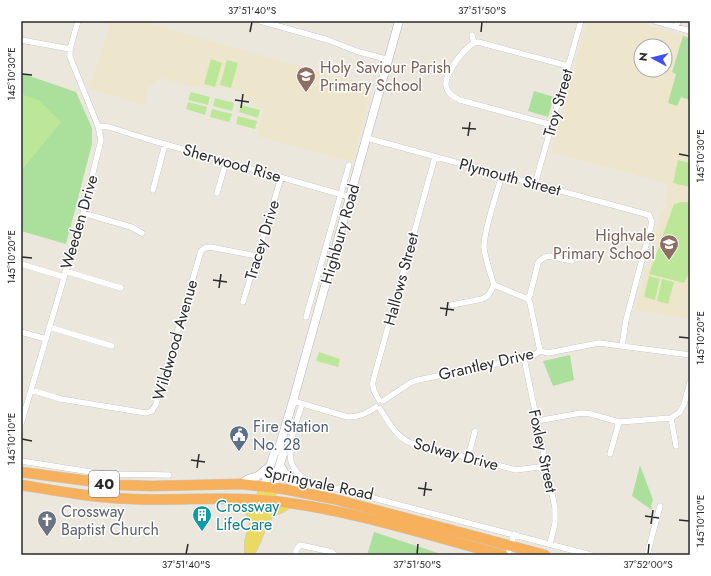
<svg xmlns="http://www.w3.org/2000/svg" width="711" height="576" font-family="Jost,sans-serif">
  <rect width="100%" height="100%" fill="#ece7dd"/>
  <path fill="#ede6cd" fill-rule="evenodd" d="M 111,21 L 141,21 L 373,87 L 352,162 L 257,136 L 264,109 L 252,105 L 253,102 L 240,95 L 241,91 L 236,90 L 236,91 L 226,88 L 192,87 L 161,78 L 148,88 L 144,105 L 90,89 L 87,81 L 92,80 Z
    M 587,21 L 632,21 L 690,37 L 690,319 L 635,310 L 661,212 L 667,207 L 664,203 L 668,184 L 551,152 ZM 641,46 L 665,46 L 665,70 L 641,70 Z"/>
  <path fill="#abe09c" d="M 683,36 L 690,38 L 690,100 L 681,97 L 677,106 L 668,103 L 676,74 L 672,72 Z
    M 21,73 L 76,92 L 92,128 L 92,144 L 74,214 L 66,244 L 21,231 Z
    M 534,91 L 554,97 L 548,117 L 528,111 Z
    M 570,355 L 574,380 L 553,386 L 543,361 Z
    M 640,465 L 653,500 L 651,505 L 652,510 L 632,496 Z
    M 374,532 L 444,555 L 367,555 Z"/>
  <path fill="#bde798" d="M 211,59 L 222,63 L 215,87 L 204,84 Z
    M 227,60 L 238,63 L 231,88 L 220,85 Z
    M 191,92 L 210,97 L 208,105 L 188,100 Z
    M 21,94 L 40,101 L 61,122 L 21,171 Z
    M 215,98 L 234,103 L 232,111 L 213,106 Z
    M 188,102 L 207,107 L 205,115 L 186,109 Z
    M 241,105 L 260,110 L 258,118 L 239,112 Z
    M 212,109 L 232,114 L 229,122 L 210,117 Z
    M 238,116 L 257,121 L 255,129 L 236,124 Z
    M 678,160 L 690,163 L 690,187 L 673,183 Z
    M 682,202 L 690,202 L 690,271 L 684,283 L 649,274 L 674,204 Z
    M 649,276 L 660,279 L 655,300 L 644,297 Z
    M 662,279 L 674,282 L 668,304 L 657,301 Z
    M 319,352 L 340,359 L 338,367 L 316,361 Z"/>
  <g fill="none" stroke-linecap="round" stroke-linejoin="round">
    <defs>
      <path id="street" d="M 260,21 L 328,40 L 356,51 L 389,60
        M 655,21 L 690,31
        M 676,27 L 678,21
        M 472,35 L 474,43
        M 21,40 L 70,49
        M 552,125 L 460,100 C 454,97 447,94 446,85 C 444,74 467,43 478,42 L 568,66
        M 98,126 L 109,127 L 147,139 L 350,197
        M 367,138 L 649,215 L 652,222 L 626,320 L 622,346
        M 502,175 C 497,193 483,232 484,248 C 486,261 490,273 494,285 L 528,299 L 530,303 L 540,351
        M 535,184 L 581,21
        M 153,190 L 165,144
        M 217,193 L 226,162
        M 83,213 L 131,227 L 142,233
        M 21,264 L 64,277
        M 65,271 L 121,288
        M 528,299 L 530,295 L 538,263 C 541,259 544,257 549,256 L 572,261
        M 243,302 L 281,178
        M 452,305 L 482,299 L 488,296 L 494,285
        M 306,317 L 349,165
        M 49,327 L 112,346
        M 21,332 L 46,339
        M 524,358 L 555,508 L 555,523 L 550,544
        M 31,390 L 61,399 L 146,413 L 152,411 L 156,404 L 201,251 L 205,248 L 210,247 L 257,256
        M 379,400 C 375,393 372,389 373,381 L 435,157
        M 293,401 L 348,417 C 360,417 367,413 376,407
        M 383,401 L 410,383 L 418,380 L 531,357 L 540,351 L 548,353 L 599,343 L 690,355
        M 302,404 C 294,432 275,468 312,482 L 591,555
        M 380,409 C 389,422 396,437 411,443 L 516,470 L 546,466
        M 671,418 L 676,446
        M 537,421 L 581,413 L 591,414 L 619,422 L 671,418 L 680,412 L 684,404 L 690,382
        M 21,424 L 83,213 L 101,140 L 98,126 L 70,57 L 70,49 L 78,21
        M 610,454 L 619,422
        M 468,458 L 475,431
        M 21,461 L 104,474 L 169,475
        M 296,555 L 296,550 L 300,545 L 332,552 L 335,555
        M 508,555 L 514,534
        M 647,555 L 660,506"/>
      <path id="secondary" d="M 280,465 L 288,479 L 301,487 L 304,492
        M 241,484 L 248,479 L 258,476 L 270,466
        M 264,486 L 275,451 L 279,448 L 293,401 L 399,21
        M 273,487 L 283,454 L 279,448"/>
      <path id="primary" d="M 243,499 L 249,509 L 254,523
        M 264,519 L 274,511 L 282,508 L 289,503
        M 249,553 L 249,542 L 264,486
        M 249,555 C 261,534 267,511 273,487"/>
      <path id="highway" d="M 21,472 L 119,485 L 152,486 L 241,484 L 284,489 L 334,499 L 545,555
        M 21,485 C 58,491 95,498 132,499 C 179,501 227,496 274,501 C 352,510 427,535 503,555"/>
    </defs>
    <use href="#street" stroke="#b0b2bd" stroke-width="6"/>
    <use href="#secondary" stroke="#b0b2bd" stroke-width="9"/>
    <use href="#primary" stroke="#c8c8c8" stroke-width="10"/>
    <use href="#highway" stroke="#c8c8c8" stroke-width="11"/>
    <use href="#street" stroke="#fff" stroke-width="5.5"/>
    <use href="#secondary" stroke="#fff" stroke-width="8"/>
    <use href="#primary" stroke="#eada64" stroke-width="9"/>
    <use href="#highway" stroke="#f7b15d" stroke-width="10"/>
  </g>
  <path fill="none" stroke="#2a2a2a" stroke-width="1.5" d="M 250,32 L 252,22M 481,32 L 482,22M 22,74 L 32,75M 235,100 L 249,102M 241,108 L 243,94M 462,128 L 476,129M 468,136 L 470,122M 679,154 L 689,156M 22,257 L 32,258M 213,280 L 227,282M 219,288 L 221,274M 440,308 L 454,310M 446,316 L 448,302M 679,337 L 689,338M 22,439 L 32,441M 191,460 L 205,462M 197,468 L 199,454M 418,488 L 432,490M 424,496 L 426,482M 645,516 L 659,518M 679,520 L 689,521M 651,524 L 653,510M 186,554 L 188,544M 417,554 L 418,544M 648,554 L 649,544"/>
  <defs>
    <symbol id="school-pin" viewBox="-11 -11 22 30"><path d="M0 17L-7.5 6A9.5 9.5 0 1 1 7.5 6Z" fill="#8d6e63" stroke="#fff"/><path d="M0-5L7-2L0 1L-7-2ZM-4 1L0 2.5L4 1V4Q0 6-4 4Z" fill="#fff"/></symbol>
    <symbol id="civic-pin" viewBox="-11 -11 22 30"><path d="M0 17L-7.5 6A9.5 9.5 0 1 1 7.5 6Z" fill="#5c6f8a" stroke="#fff"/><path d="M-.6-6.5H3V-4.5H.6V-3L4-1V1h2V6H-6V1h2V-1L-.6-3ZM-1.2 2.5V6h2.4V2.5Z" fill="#fff"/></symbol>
    <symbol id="building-pin" viewBox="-11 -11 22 30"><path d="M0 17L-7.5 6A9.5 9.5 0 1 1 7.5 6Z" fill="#0f9aa8" stroke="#fff"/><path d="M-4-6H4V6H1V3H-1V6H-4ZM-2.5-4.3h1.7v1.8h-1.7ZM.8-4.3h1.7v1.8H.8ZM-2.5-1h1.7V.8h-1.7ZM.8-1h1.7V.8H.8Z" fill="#fff"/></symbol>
    <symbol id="church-pin" viewBox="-11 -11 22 30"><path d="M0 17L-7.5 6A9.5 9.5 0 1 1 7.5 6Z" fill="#6b7280" stroke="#fff"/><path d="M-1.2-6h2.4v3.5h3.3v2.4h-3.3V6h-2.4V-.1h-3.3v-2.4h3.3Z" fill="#fff"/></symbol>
  </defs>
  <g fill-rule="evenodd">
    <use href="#school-pin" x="295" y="65" width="22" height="30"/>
    <use href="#school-pin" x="658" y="233" width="22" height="30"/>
    <use href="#civic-pin" x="228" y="424" width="22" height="30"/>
    <use href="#building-pin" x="191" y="504" width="22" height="30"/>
    <use href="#church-pin" x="36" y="509" width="22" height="30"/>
  </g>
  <g text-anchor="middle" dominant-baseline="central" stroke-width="3" stroke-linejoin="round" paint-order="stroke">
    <rect fill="#fff" stroke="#6a6a6a" stroke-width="1" x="89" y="471" width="30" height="26" rx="3"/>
    <g font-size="15" font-weight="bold" fill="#2a2a2a">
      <text x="104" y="484">40</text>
    </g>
    <g font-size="16" fill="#785e54" stroke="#fff" text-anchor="start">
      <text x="320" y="67">Holy Saviour Parish<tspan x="320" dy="18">Primary School</tspan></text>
      <text x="655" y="235" text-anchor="end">Highvale<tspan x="655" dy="18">Primary School</tspan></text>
    </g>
    <g font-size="16" fill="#2a2a2a" stroke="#fff">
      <text transform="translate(558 103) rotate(-74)">Troy Street</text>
      <text transform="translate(232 163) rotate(16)">Sherwood Rise</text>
      <text transform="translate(510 177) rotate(15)">Plymouth Street</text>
      <text transform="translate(79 222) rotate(-74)">Weeden Drive</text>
      <text transform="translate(340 234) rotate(-74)">Highbury Road</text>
      <text transform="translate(262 240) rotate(-73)">Tracey Drive</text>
      <text transform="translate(401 279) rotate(-75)">Hallows Street</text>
      <text transform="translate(175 340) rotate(-74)">Wildwood Avenue</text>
      <text transform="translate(486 364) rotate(-13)">Grantley Drive</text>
      <text transform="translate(543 451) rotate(78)">Foxley Street</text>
      <text transform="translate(456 454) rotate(15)">Solway Drive</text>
      <text transform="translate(319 483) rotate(12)">Springvale Road</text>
    </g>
    <g font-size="16" fill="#4e5e75" stroke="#fff" text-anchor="start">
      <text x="253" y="426">Fire Station<tspan x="253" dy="18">No. 28</tspan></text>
    </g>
    <g font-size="16" fill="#0d838f" stroke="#fff" text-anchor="start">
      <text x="216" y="506">Crossway<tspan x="216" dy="18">LifeCare</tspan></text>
    </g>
    <g font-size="16" fill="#5b616d" stroke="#fff" text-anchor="start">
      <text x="61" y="511">Crossway<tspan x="61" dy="18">Baptist Church</tspan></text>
    </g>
  </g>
  <rect width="711" height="576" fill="none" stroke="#ffffff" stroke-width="44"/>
  <g transform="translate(653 58) rotate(277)"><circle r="19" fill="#ffffff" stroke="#aaaaaa"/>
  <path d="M0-3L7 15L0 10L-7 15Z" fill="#4451f1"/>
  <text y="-6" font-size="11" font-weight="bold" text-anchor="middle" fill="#2a2a2a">N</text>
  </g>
  <rect x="22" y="22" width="667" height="532" fill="none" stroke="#2a2a2a" stroke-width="1.5"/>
  <g font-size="10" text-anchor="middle" fill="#2a2a2a">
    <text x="252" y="14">37°51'40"S</text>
    <text x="482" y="14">37°51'50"S</text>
    <text transform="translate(11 74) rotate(-90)" y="4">145°10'30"E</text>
    <text transform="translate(700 156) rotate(-90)" y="4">145°10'30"E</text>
    <text transform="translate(11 257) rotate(-90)" y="4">145°10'20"E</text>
    <text transform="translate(700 338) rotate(-90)" y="4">145°10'20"E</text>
    <text transform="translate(11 439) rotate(-90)" y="4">145°10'10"E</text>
    <text transform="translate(700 521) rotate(-90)" y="4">145°10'10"E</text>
    <text x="186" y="568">37°51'40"S</text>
    <text x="417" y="568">37°51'50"S</text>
    <text x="648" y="568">37°52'00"S</text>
  </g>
</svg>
